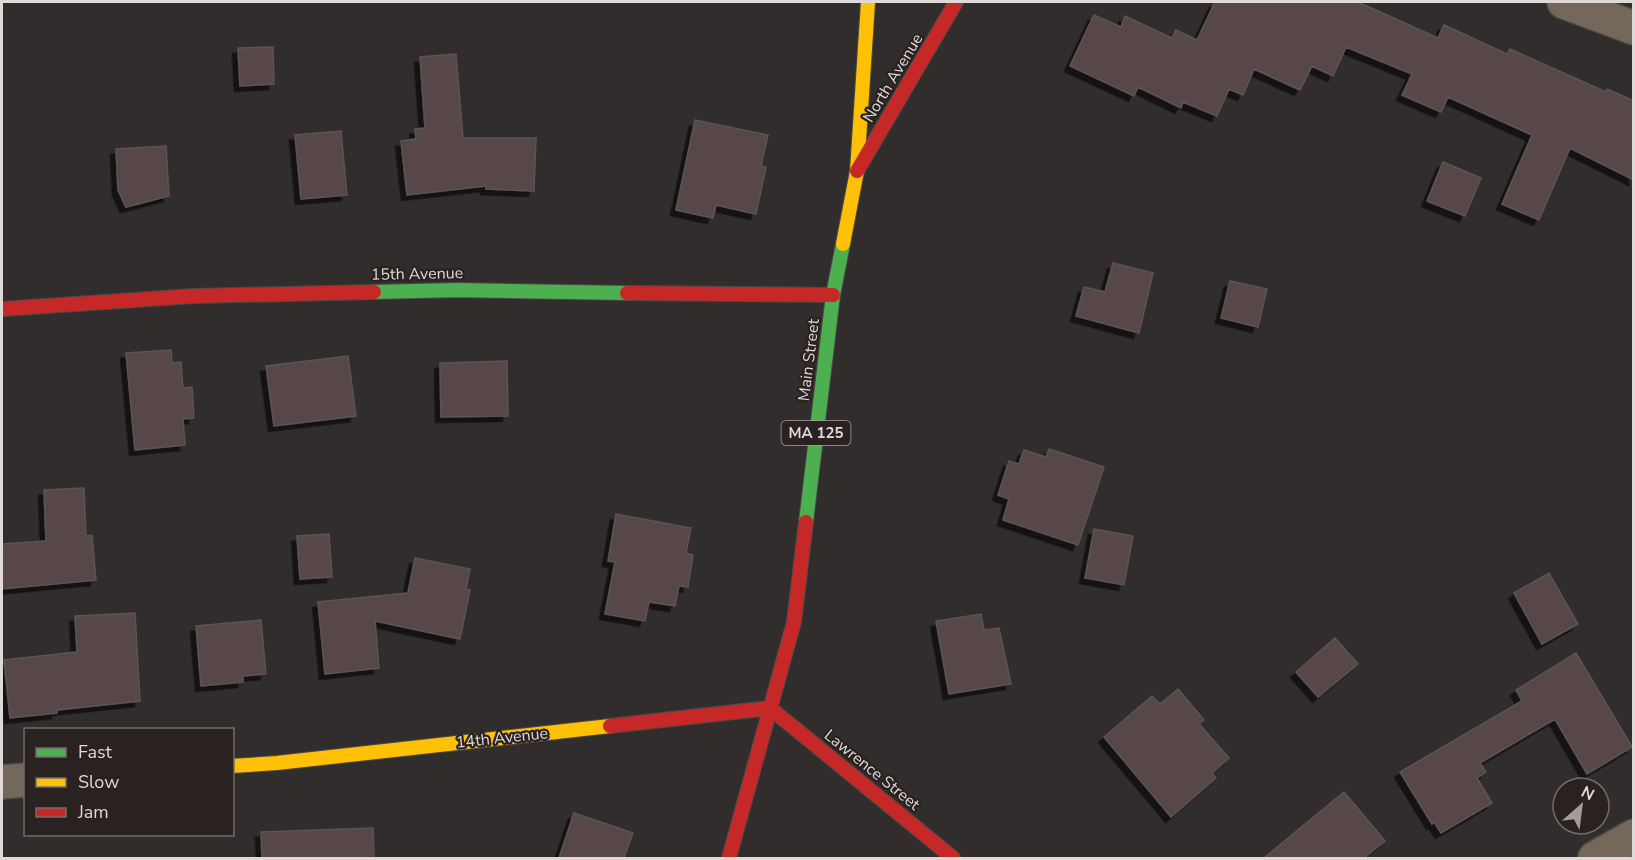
<svg xmlns="http://www.w3.org/2000/svg" width="1635" height="860" font-family="'Nunito Sans',sans-serif">
  <defs>
    <filter id="shadow"><feDropShadow dx="-5.5" dy="5.5" stdDeviation="0" flood-color="#0009"/></filter>
  </defs>
  <rect width="100%" height="100%" fill="#312d2c"/>
  <path fill="#59474a" stroke="#595555" stroke-width="1.5" filter="url(#shadow)" d="M 1215,2 L 1358,2 L 1438,38 L 1444,25 L 1507,54 L 1510,49 L 1606,92 L 1607,89 L 1634,101 L 1634,180 L 1570,148 L 1539,220 L 1502,204 L 1532,135 L 1448,97 L 1441,112 L 1402,95 L 1412,74 L 1346,47 L 1333,76 L 1312,66 L 1300,90 L 1254,69 L 1243,95 L 1229,89 L 1217,116 L 1183,102 L 1181,108 L 1138,87 L 1134,96 L 1070,66 L 1094,15 L 1121,27 L 1125,16 L 1172,38 L 1176,30 L 1197,40 Z
    M 273,47 L 274,84 L 240,86 L 238,48 Z
    M 456,54 L 463,138 L 536,138 L 534,191 L 486,189 L 486,186 L 407,195 L 401,141 L 416,139 L 415,129 L 425,128 L 420,57 Z
    M 695,120 L 768,135 L 761,166 L 766,167 L 756,214 L 716,205 L 713,218 L 676,210 Z
    M 341,131 L 347,195 L 301,199 L 295,135 Z
    M 166,146 L 169,196 L 126,207 L 118,190 L 116,149 Z
    M 1443,162 L 1481,178 L 1465,216 L 1427,201 Z
    M 1113,263 L 1153,273 L 1139,333 L 1076,316 L 1084,287 L 1105,292 Z
    M 1230,281 L 1267,289 L 1258,327 L 1221,318 Z
    M 171,350 L 172,363 L 181,362 L 183,388 L 192,387 L 194,418 L 183,419 L 185,445 L 135,450 L 126,353 Z
    M 348,356 L 356,416 L 274,426 L 266,366 Z
    M 507,361 L 508,416 L 441,417 L 440,363 Z
    M 1049,449 L 1104,467 L 1078,545 L 1003,520 L 1009,499 L 998,495 L 1009,461 L 1019,464 L 1024,450 L 1046,457 Z
    M 84,488 L 86,536 L 92,535 L 96,580 L 2,589 L 2,544 L 46,541 L 44,490 Z
    M 616,514 L 691,528 L 686,553 L 693,555 L 688,587 L 679,586 L 675,606 L 649,602 L 645,621 L 605,614 L 615,562 L 608,561 Z
    M 1094,529 L 1133,536 L 1124,585 L 1085,578 Z
    M 329,534 L 332,577 L 300,579 L 297,536 Z
    M 415,558 L 470,569 L 466,589 L 470,590 L 460,639 L 375,621 L 379,668 L 325,674 L 318,602 L 408,593 Z
    M 1549,573 L 1578,624 L 1542,644 L 1514,593 Z
    M 135,613 L 140,701 L 57,710 L 57,713 L 10,718 L 4,660 L 77,652 L 75,616 Z
    M 981,614 L 984,630 L 999,628 L 1011,684 L 949,694 L 936,621 Z
    M 261,620 L 266,674 L 243,676 L 243,682 L 201,686 L 196,626 Z
    M 1335,638 L 1358,664 L 1318,697 L 1296,672 Z
    M 1576,653 L 1632,747 L 1587,774 L 1555,719 L 1480,763 L 1486,772 L 1477,778 L 1492,803 L 1441,833 L 1434,822 L 1432,824 L 1400,772 L 1522,701 L 1516,690 Z
    M 1178,689 L 1204,720 L 1199,724 L 1229,758 L 1212,773 L 1216,778 L 1171,817 L 1104,737 L 1152,696 L 1160,704 Z
    M 1344,792 L 1385,841 L 1364,858 L 1264,858 Z
    M 574,813 L 633,833 L 624,858 L 559,858 Z
    M 373,828 L 374,858 L 262,858 L 261,832 Z"/>
  <g fill="none" stroke-linecap="round" stroke-linejoin="round">
    <defs>
      <path id="street" d="M 1564,2 L 1634,28
        M 2,782 L 26,780
        M 1595,858 L 1634,836"/>
      <path id="fast" d="M 374,292 L 458,290 L 627,293
        M 806,522 L 833,295 L 843,244"/>
      <path id="slow" d="M 843,244 L 857,171 L 868,2
        M 232,766 L 277,763 L 610,726"/>
      <path id="jam" d="M 857,171 L 956,2
        M 627,293 L 833,295
        M 2,309 L 194,296 L 374,292
        M 610,726 L 770,708 L 953,858
        M 729,858 L 794,622 L 806,522"/>
    </defs>
    <use href="#street" stroke="#4c4a48" stroke-width="36"/>
    <use href="#fast" stroke="#4c4a48" stroke-width="16"/>
    <use href="#slow" stroke="#4c4a48" stroke-width="16"/>
    <use href="#jam" stroke="#4c4a48" stroke-width="16"/>
    <use href="#street" stroke="#74685a" stroke-width="33"/>
    <use href="#fast" stroke="#4caf50" stroke-width="14"/>
    <use href="#slow" stroke="#ffc107" stroke-width="14"/>
    <use href="#jam" stroke="#c62828" stroke-width="14"/>
  </g>
  <g text-anchor="middle" dominant-baseline="central" stroke-width="4.5" stroke-linejoin="round" paint-order="stroke">
    <rect fill="#2a2220" stroke="#a9a3a1" stroke-width="1.5" x="781.5" y="421" width="69" height="24" rx="4.5"/>
    <g font-size="15" font-weight="bold" fill="#dfdad8">
      <text x="816" y="433">MA 125</text>
    </g>
    <g font-size="16" fill="#dfdad8" stroke="#2a2220">
      <text transform="translate(893 78) rotate(-59)">North Avenue</text>
      <text transform="translate(417 274) rotate(-1)">15th Avenue</text>
      <text transform="translate(809 360) rotate(-83)">Main Street</text>
      <text transform="translate(502 738) rotate(-6)">14th Avenue</text>
      <text transform="translate(872 770) rotate(39)">Lawrence Street</text>
    </g>
  </g>
  <rect width="1635" height="860" fill="none" stroke="#dfdad8" stroke-width="6"/>
  <rect x="24" y="728" width="210" height="108" fill="#2a2220" stroke="#726c6a" stroke-width="1.5"/>
  <rect x="36" y="748" width="30" height="9" fill="#4caf50" stroke="#726c6a" stroke-width="1.5"/>
  <text x="78" y="758" font-size="18" fill="#dfdad8">Fast</text>
  <rect x="36" y="778" width="30" height="9" fill="#ffc107" stroke="#726c6a" stroke-width="1.5"/>
  <text x="78" y="788" font-size="18" fill="#dfdad8">Slow</text>
  <rect x="36" y="808" width="30" height="9" fill="#c62828" stroke="#726c6a" stroke-width="1.5"/>
  <text x="78" y="818" font-size="18" fill="#dfdad8">Jam</text>
  <g transform="translate(1581 806) rotate(28)"><circle r="28" fill="#2a2220" stroke="#726c6a" stroke-width="1.5"/>
  <path d="M0-4.5L10 22L0 15L-10 22Z" fill="#a29d9c"/>
  <text y="-9" font-size="16" font-weight="bold" text-anchor="middle" fill="#dfdad8">N</text>
  </g>
</svg>
